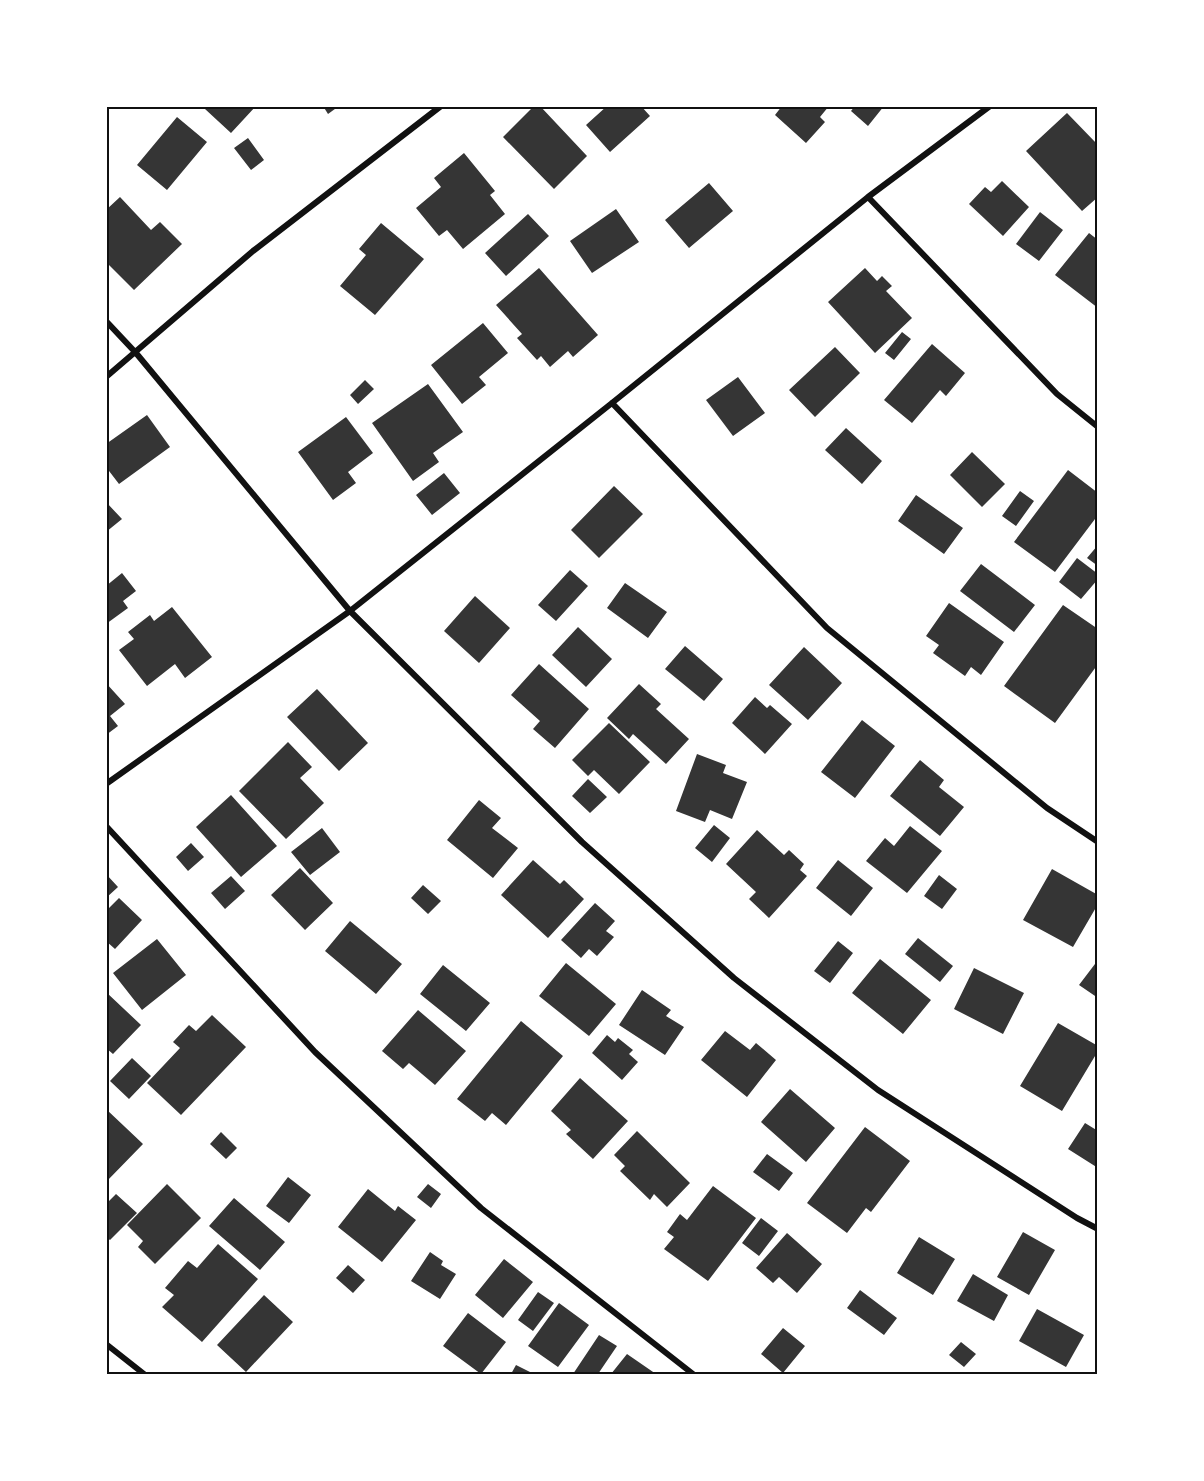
<svg xmlns="http://www.w3.org/2000/svg" width="1204" height="1481" font-family="Montserrat,sans-serif">
  <rect width="100%" height="100%" fill="#fff"/>
  <path fill="#353535" d="M 207,106 L 256,106 L 231,133 L 205,109 Z
    M 323,106 L 339,106 L 328,114 Z
    M 534,106 L 540,106 L 587,156 L 554,189 L 503,137 Z
    M 607,106 L 641,106 L 650,116 L 610,152 L 586,125 Z
    M 782,106 L 829,106 L 820,117 L 825,122 L 806,143 L 775,115 Z
    M 855,106 L 884,106 L 868,126 L 851,111 Z
    M 1067,113 L 1098,145 L 1098,197 L 1082,211 L 1026,151 Z
    M 177,117 L 207,142 L 167,190 L 137,165 Z
    M 248,138 L 264,160 L 251,170 L 234,148 Z
    M 464,153 L 495,191 L 490,195 L 505,214 L 463,249 L 447,230 L 439,236 L 416,208 L 441,187 L 434,178 Z
    M 1002,181 L 1029,207 L 1003,236 L 969,204 L 985,187 L 991,192 Z
    M 709,183 L 733,211 L 689,248 L 665,220 Z
    M 120,197 L 151,230 L 160,222 L 182,244 L 134,290 L 106,262 L 106,210 Z
    M 616,209 L 639,242 L 592,273 L 570,241 Z
    M 1040,212 L 1063,230 L 1039,261 L 1016,244 Z
    M 528,214 L 549,236 L 506,276 L 485,253 Z
    M 381,223 L 424,259 L 375,315 L 340,286 L 366,255 L 359,249 Z
    M 1089,233 L 1098,240 L 1098,308 L 1055,275 Z
    M 539,268 L 598,335 L 573,357 L 568,351 L 550,367 L 541,356 L 537,360 L 517,338 L 522,334 L 496,305 Z
    M 865,268 L 877,281 L 882,276 L 892,286 L 886,291 L 912,318 L 875,353 L 828,302 Z
    M 483,323 L 508,353 L 479,377 L 486,385 L 462,404 L 431,365 Z
    M 902,332 L 911,339 L 894,360 L 885,353 Z
    M 932,344 L 965,373 L 946,396 L 940,390 L 912,423 L 884,400 Z
    M 835,347 L 860,373 L 815,417 L 789,390 Z
    M 738,377 L 765,413 L 733,436 L 706,400 Z
    M 365,380 L 374,389 L 358,404 L 350,395 Z
    M 428,384 L 463,432 L 433,453 L 439,462 L 413,481 L 372,423 Z
    M 147,415 L 170,447 L 119,484 L 106,467 L 106,444 Z
    M 346,417 L 373,453 L 348,472 L 356,483 L 333,500 L 298,452 Z
    M 846,428 L 882,461 L 862,484 L 825,450 Z
    M 972,452 L 1005,484 L 982,507 L 950,475 Z
    M 1068,470 L 1098,493 L 1098,515 L 1055,572 L 1014,542 Z
    M 444,473 L 460,493 L 432,515 L 416,495 Z
    M 614,486 L 643,514 L 599,558 L 571,530 Z
    M 1020,491 L 1034,501 L 1016,526 L 1002,516 Z
    M 916,495 L 963,528 L 944,554 L 898,521 Z
    M 106,502 L 122,519 L 106,532 Z
    M 1098,545 L 1098,566 L 1087,558 Z
    M 1077,558 L 1098,574 L 1098,579 L 1081,599 L 1059,582 Z
    M 981,564 L 1035,605 L 1014,632 L 960,591 Z
    M 570,570 L 588,586 L 556,621 L 538,605 Z
    M 122,573 L 136,591 L 123,601 L 128,608 L 106,624 L 106,586 Z
    M 625,583 L 667,612 L 648,638 L 607,608 Z
    M 475,596 L 510,628 L 479,663 L 444,631 Z
    M 949,603 L 1004,642 L 981,675 L 971,667 L 965,676 L 933,653 L 939,645 L 926,636 Z
    M 1063,605 L 1098,629 L 1098,664 L 1055,723 L 1004,686 Z
    M 172,607 L 212,657 L 185,678 L 175,664 L 147,686 L 119,650 L 134,639 L 128,632 L 150,615 L 154,621 Z
    M 578,627 L 612,659 L 586,687 L 552,655 Z
    M 685,646 L 723,679 L 704,701 L 665,669 Z
    M 804,647 L 842,683 L 808,720 L 769,685 Z
    M 539,664 L 589,709 L 555,748 L 533,729 L 540,721 L 511,695 Z
    M 106,683 L 125,704 L 110,716 L 118,726 L 106,735 Z
    M 639,684 L 661,704 L 656,709 L 689,739 L 666,764 L 633,734 L 629,739 L 607,718 Z
    M 317,689 L 368,743 L 339,771 L 287,717 Z
    M 755,697 L 767,708 L 770,705 L 792,724 L 765,754 L 732,723 Z
    M 862,720 L 895,746 L 855,798 L 821,772 Z
    M 609,723 L 650,762 L 619,794 L 594,770 L 588,776 L 572,760 Z
    M 288,742 L 312,767 L 300,778 L 324,803 L 286,839 L 239,791 Z
    M 697,754 L 726,765 L 723,773 L 747,782 L 732,819 L 710,810 L 705,822 L 676,811 Z
    M 920,760 L 944,780 L 939,787 L 964,807 L 940,836 L 890,796 Z
    M 588,779 L 607,797 L 590,813 L 572,796 Z
    M 231,795 L 277,846 L 241,877 L 196,827 Z
    M 479,800 L 501,818 L 492,828 L 518,848 L 493,878 L 447,840 Z
    M 714,825 L 730,838 L 712,862 L 695,848 Z
    M 910,826 L 942,851 L 907,893 L 866,861 L 885,838 L 894,846 Z
    M 322,828 L 340,852 L 310,875 L 291,852 Z
    M 757,830 L 784,855 L 789,850 L 804,864 L 800,870 L 807,876 L 769,918 L 749,899 L 756,892 L 726,864 Z
    M 191,843 L 204,857 L 188,871 L 176,857 Z
    M 533,860 L 560,884 L 564,880 L 584,899 L 548,938 L 501,895 Z
    M 838,860 L 873,888 L 851,916 L 816,888 Z
    M 300,868 L 333,903 L 305,930 L 271,895 Z
    M 1052,869 L 1098,895 L 1098,904 L 1073,947 L 1023,920 Z
    M 106,874 L 118,887 L 106,898 Z
    M 939,875 L 957,889 L 942,909 L 924,896 Z
    M 231,876 L 245,891 L 225,909 L 211,893 Z
    M 423,885 L 441,901 L 428,914 L 411,898 Z
    M 119,898 L 142,920 L 115,949 L 106,941 L 106,911 Z
    M 595,903 L 615,921 L 606,931 L 614,937 L 597,956 L 589,949 L 581,958 L 561,940 Z
    M 350,921 L 402,964 L 376,994 L 325,951 Z
    M 918,938 L 953,966 L 940,982 L 905,954 Z
    M 157,939 L 186,975 L 142,1010 L 113,973 Z
    M 838,941 L 853,953 L 830,983 L 814,971 Z
    M 880,959 L 931,1000 L 903,1034 L 852,993 Z
    M 1098,960 L 1098,998 L 1079,985 Z
    M 566,963 L 616,1004 L 589,1036 L 539,996 Z
    M 443,965 L 490,1003 L 466,1031 L 420,994 Z
    M 974,968 L 1024,993 L 1003,1034 L 954,1009 Z
    M 642,990 L 671,1010 L 666,1016 L 684,1027 L 665,1055 L 619,1025 Z
    M 106,992 L 141,1025 L 113,1054 L 106,1048 Z
    M 418,1010 L 466,1051 L 435,1085 L 409,1063 L 403,1069 L 382,1051 Z
    M 212,1015 L 246,1047 L 181,1115 L 147,1083 L 180,1048 L 173,1042 L 189,1025 L 196,1031 Z
    M 521,1021 L 563,1056 L 506,1125 L 492,1113 L 485,1121 L 457,1099 Z
    M 1058,1023 L 1098,1046 L 1098,1051 L 1062,1111 L 1020,1086 Z
    M 725,1031 L 750,1050 L 756,1043 L 776,1060 L 747,1097 L 701,1060 Z
    M 607,1035 L 615,1042 L 618,1038 L 633,1050 L 629,1054 L 638,1062 L 622,1080 L 592,1053 Z
    M 132,1058 L 151,1076 L 129,1099 L 110,1081 Z
    M 580,1078 L 628,1121 L 593,1159 L 566,1134 L 571,1130 L 551,1111 Z
    M 790,1089 L 835,1128 L 806,1162 L 761,1122 Z
    M 106,1109 L 143,1144 L 106,1182 Z
    M 1085,1123 L 1098,1131 L 1098,1168 L 1068,1149 Z
    M 865,1127 L 910,1161 L 871,1212 L 866,1208 L 847,1233 L 807,1203 Z
    M 637,1131 L 690,1183 L 667,1207 L 654,1194 L 650,1200 L 620,1171 L 625,1166 L 614,1155 Z
    M 221,1132 L 237,1148 L 226,1159 L 210,1144 Z
    M 767,1154 L 793,1173 L 779,1191 L 753,1172 Z
    M 288,1177 L 311,1195 L 289,1223 L 266,1206 Z
    M 167,1184 L 201,1218 L 155,1264 L 138,1247 L 143,1241 L 127,1225 Z
    M 428,1184 L 441,1194 L 431,1208 L 417,1197 Z
    M 713,1186 L 756,1218 L 708,1281 L 664,1249 L 674,1237 L 667,1232 L 680,1214 L 687,1220 Z
    M 368,1189 L 395,1211 L 398,1206 L 416,1220 L 382,1262 L 338,1227 Z
    M 116,1194 L 137,1213 L 110,1240 L 106,1237 L 106,1204 Z
    M 234,1198 L 285,1242 L 260,1270 L 209,1226 Z
    M 761,1218 L 778,1231 L 759,1256 L 742,1243 Z
    M 1023,1232 L 1055,1250 L 1029,1295 L 997,1277 Z
    M 787,1233 L 822,1264 L 797,1293 L 779,1277 L 773,1283 L 756,1268 Z
    M 919,1237 L 955,1259 L 933,1295 L 897,1273 Z
    M 218,1244 L 258,1279 L 202,1342 L 162,1307 L 174,1295 L 165,1288 L 188,1261 L 197,1268 Z
    M 430,1252 L 443,1261 L 441,1265 L 456,1274 L 440,1299 L 411,1281 Z
    M 504,1259 L 533,1282 L 503,1318 L 475,1295 Z
    M 348,1265 L 365,1280 L 353,1293 L 336,1278 Z
    M 973,1274 L 1008,1295 L 994,1321 L 957,1301 Z
    M 860,1290 L 897,1318 L 884,1335 L 847,1308 Z
    M 538,1292 L 554,1303 L 533,1331 L 518,1320 Z
    M 264,1295 L 293,1322 L 246,1372 L 217,1345 Z
    M 559,1303 L 589,1325 L 558,1367 L 528,1346 Z
    M 1037,1309 L 1084,1335 L 1066,1367 L 1019,1341 Z
    M 468,1313 L 506,1342 L 481,1374 L 443,1346 Z
    M 783,1328 L 805,1346 L 783,1373 L 761,1354 Z
    M 599,1335 L 617,1346 L 598,1374 L 573,1374 Z
    M 961,1342 L 976,1354 L 964,1367 L 949,1355 Z
    M 627,1354 L 656,1374 L 611,1374 Z
    M 516,1365 L 534,1374 L 511,1374 Z"/>
  <g fill="none" stroke-linecap="round" stroke-linejoin="round">
    <path stroke="#111" stroke-width="6" d="M 868,197 L 1057,394 L 1098,427
      M 106,321 L 136,353 L 350,611 L 582,842 L 734,978 L 878,1090 L 1077,1218 L 1098,1229
      M 106,377 L 253,251 L 441,106
      M 612,403 L 827,628 L 1047,808 L 1098,842
      M 106,784 L 350,611 L 612,403 L 868,197 L 990,106
      M 106,826 L 315,1052 L 481,1208 L 693,1374
      M 106,1344 L 144,1374"/>
  </g>
  <rect width="1204" height="1481" fill="none" stroke="#ffffff" stroke-width="216"/>
  <rect x="108" y="108" width="988" height="1265" fill="none" stroke="#111" stroke-width="2"/>
</svg>
